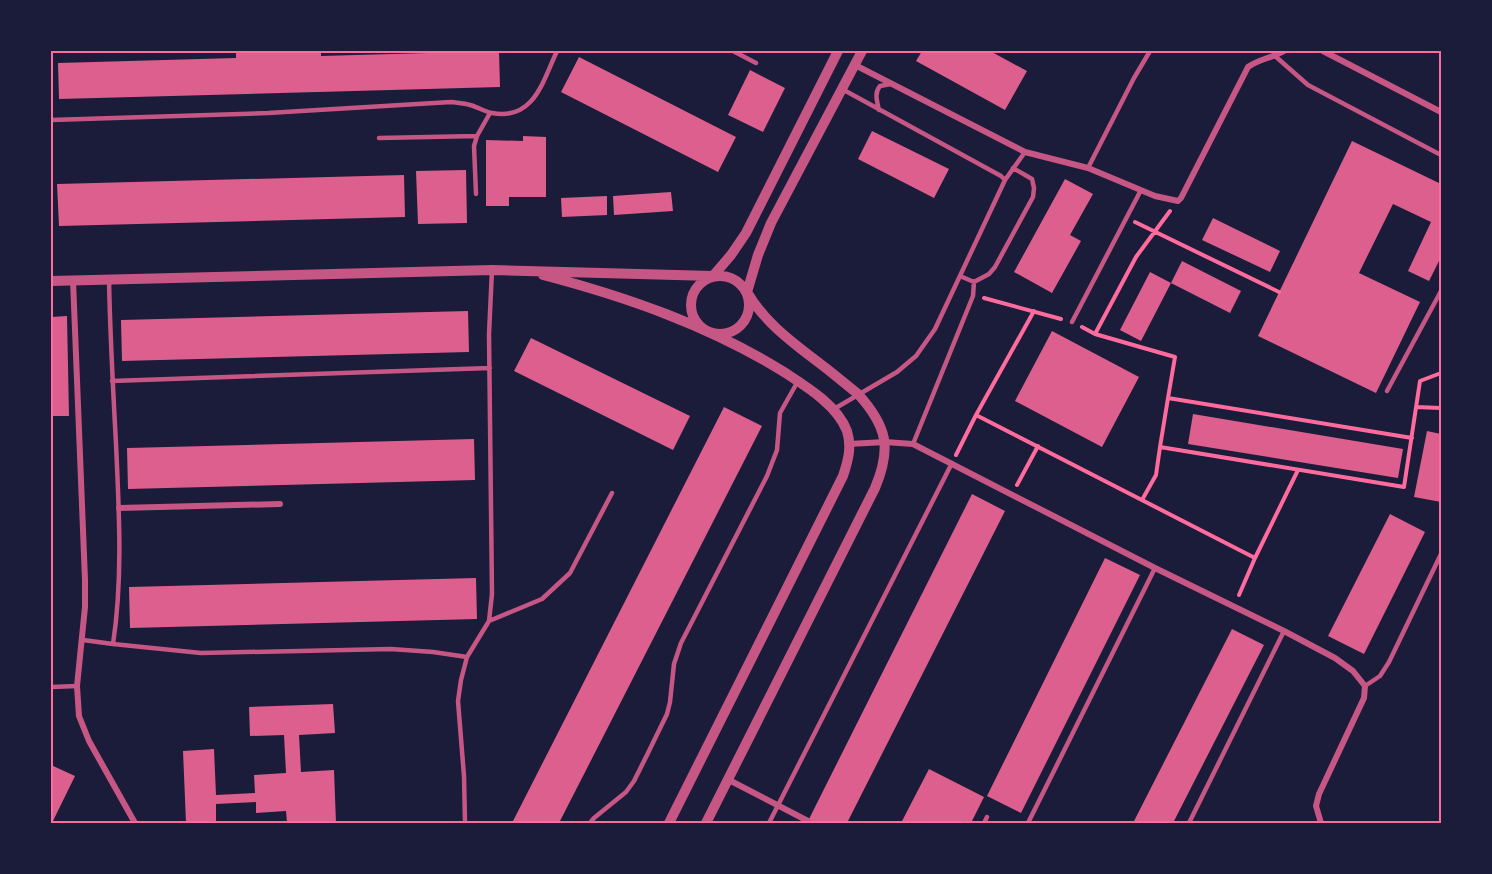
<svg xmlns="http://www.w3.org/2000/svg" width="1492" height="874" font-family="Jost,sans-serif">
  <rect width="100%" height="100%" fill="#1b1b3a"/>
  <path fill="#dd5f8e" d="M 236,51 L 321,51 L 321,56 L 499,51 L 500,87 L 59,99 L 58,63 L 236,58 Z
    M 922,51 L 990,51 L 1027,71 L 1005,110 L 916,61 Z
    M 579,57 L 736,137 L 718,172 L 561,92 Z
    M 750,70 L 785,88 L 763,132 L 728,115 Z
    M 872,131 L 949,169 L 934,198 L 858,159 Z
    M 523,136 L 546,137 L 546,197 L 509,197 L 509,206 L 486,206 L 486,140 L 523,141 Z
    M 1352,141 L 1441,184 L 1441,257 L 1429,281 L 1408,271 L 1431,222 L 1393,204 L 1359,273 L 1420,302 L 1376,393 L 1258,336 Z
    M 466,170 L 467,223 L 418,224 L 416,171 Z
    M 404,175 L 405,217 L 59,226 L 57,184 Z
    M 1065,179 L 1093,194 L 1070,235 L 1081,241 L 1052,293 L 1014,272 Z
    M 671,192 L 673,211 L 614,215 L 613,196 Z
    M 607,196 L 607,215 L 562,217 L 561,198 Z
    M 1213,218 L 1280,251 L 1270,272 L 1202,240 Z
    M 1182,261 L 1241,291 L 1230,313 L 1171,283 Z
    M 1150,272 L 1171,283 L 1141,341 L 1120,330 Z
    M 468,311 L 469,352 L 122,361 L 121,320 Z
    M 67,316 L 69,416 L 51,416 L 51,317 Z
    M 1052,331 L 1139,377 L 1102,447 L 1015,401 Z
    M 531,338 L 690,416 L 673,450 L 514,371 Z
    M 724,407 L 762,426 L 559,823 L 512,823 Z
    M 1193,414 L 1403,449 L 1398,478 L 1188,444 Z
    M 1427,431 L 1441,434 L 1441,502 L 1414,497 Z
    M 474,439 L 475,480 L 128,489 L 127,448 Z
    M 972,494 L 1005,511 L 847,823 L 807,823 Z
    M 1390,514 L 1425,532 L 1364,654 L 1328,636 Z
    M 1105,558 L 1140,575 L 1021,813 L 987,796 Z
    M 476,578 L 477,619 L 130,628 L 129,587 Z
    M 1232,629 L 1264,645 L 1173,823 L 1133,823 Z
    M 333,704 L 335,733 L 299,735 L 301,772 L 334,770 L 336,823 L 287,823 L 286,811 L 256,813 L 256,802 L 216,804 L 216,823 L 186,823 L 183,751 L 214,749 L 216,795 L 255,793 L 254,775 L 286,773 L 284,735 L 250,736 L 249,707 Z
    M 51,765 L 75,776 L 52,823 L 51,823 Z
    M 929,769 L 984,797 L 971,823 L 901,823 Z"/>
  <g fill="none" stroke-linecap="round" stroke-linejoin="round">
    <path stroke="#ff6b9d" stroke-width="4" d="M 1135,222 L 1279,292
      M 984,298 L 1061,319
      M 1082,327 L 1095,334 L 1175,357 L 1168,398
      M 1095,334 L 1136,257 L 1170,211
      M 1416,407 L 1441,408
      M 976,415 L 1255,558
      M 1412,438 L 1168,398 L 1160,447 L 1404,487 L 1420,381 L 1441,373
      M 956,455 L 976,415 L 1034,311
      M 1017,485 L 1038,446
      M 1142,500 L 1156,475 L 1160,447
      M 1239,595 L 1255,558 L 1298,470"/>
    <path stroke="#c65784" stroke-width="4.5" d="M 733,51 L 756,63
      M 1275,56 L 1308,85 L 1441,155
      M 842,89 L 1001,176 L 1005,180
      M 879,110 C 877,101 874,93 880,86 L 891,84
      M 51,120 L 268,113 L 451,102 C 458,103 464,103 470,105 C 478,107 485,112 492,113 C 534,121 543,81 557,51
      M 379,138 L 477,136
      M 1088,168 L 1134,78 L 1150,51
      M 476,194 L 474,146 L 477,136 L 490,113
      M 974,282 L 989,274 L 995,267 L 1033,197 L 1034,188 L 1032,179 L 1013,168
      M 1072,322 L 1141,190
      M 112,381 L 490,368
      M 1387,391 L 1441,291
      M 834,409 L 897,372 L 916,356 L 935,329 L 1005,180 L 1025,152
      M 913,444 L 973,296 L 974,282 L 960,276
      M 489,621 L 542,599 L 570,573 L 612,493
      M 83,640 L 113,644 C 123,579 119,510 116,444 C 113,389 110,334 109,280
      M 113,644 L 201,653 L 391,649 L 433,652 L 467,657
      M 1365,686 L 1380,676 L 1389,662 L 1441,554
      M 51,687 L 77,686
      M 465,823 L 464,776 L 458,701 L 461,680 L 467,657 L 489,621 L 492,594 L 489,334 L 492,270
      M 590,823 L 594,818 L 626,792 L 634,781 L 648,753 L 667,714 L 670,702 L 674,664 L 681,643 L 767,476 L 777,450 L 780,413 L 798,381
      M 769,823 L 952,463
      M 984,823 L 987,817
      M 1028,823 L 1155,568
      M 1189,823 L 1284,631"/>
    <path stroke="#c65784" stroke-width="6" d="M 1323,51 L 1441,112
      M 855,65 L 1025,152 L 1088,168 L 1155,196 L 1178,201 L 1181,198 L 1248,67 C 1259,59 1272,58 1284,51
      M 73,280 L 85,580 L 85,607 L 77,686 L 79,716 L 89,741 L 135,823
      M 849,444 L 885,442 L 913,444 L 1155,568 L 1284,631 L 1335,658 L 1353,671 L 1365,686 L 1364,698 L 1319,794 L 1316,806 L 1321,823
      M 119,508 L 280,504
      M 729,780 L 808,821"/>
    <path stroke="#c65784" stroke-width="10" d="M 543,275 C 627,297 710,326 784,372 C 807,387 837,405 847,431 C 852,447 848,461 843,476 L 669,823
      M691 305a29 29 0 1 1 58 0a29 29 0 1 1-58 0Z
      M 51,281 L 492,270 L 713,276 L 731,255 L 746,233 L 838,51
      M 706,823 L 875,488 C 892,448 887,426 858,394 C 843,382 829,370 814,359 C 788,339 763,320 747,292 L 758,255 L 771,223 L 862,51"/>
  </g>
  <rect width="1492" height="874" fill="none" stroke="#1b1b3a" stroke-width="105"/>
  <rect x="52" y="52" width="1388" height="770" fill="none" stroke="#ff6b9d" stroke-width="2"/>
</svg>
